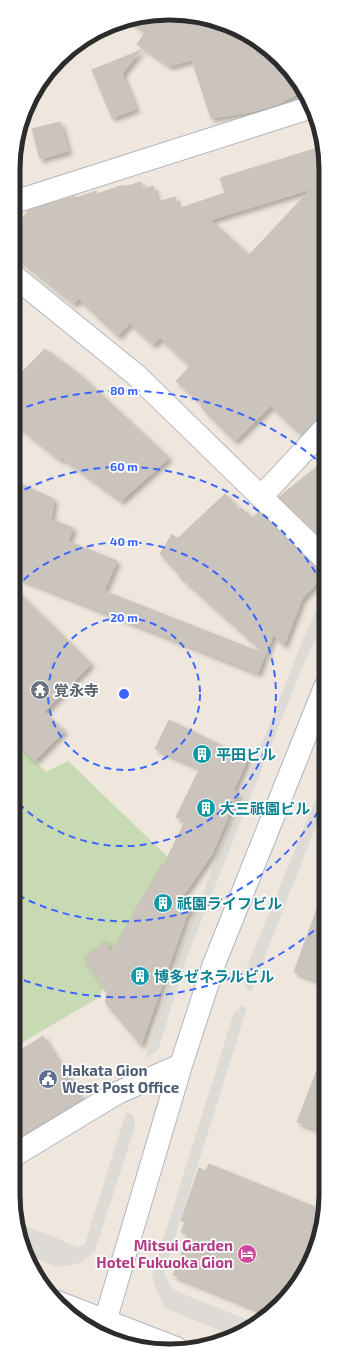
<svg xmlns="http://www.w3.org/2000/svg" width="339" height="1364" font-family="'Exo 2','Noto Sans JP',sans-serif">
  <defs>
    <filter id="shadow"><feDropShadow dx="3.5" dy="3.5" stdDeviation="2" flood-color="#0004"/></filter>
  </defs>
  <rect width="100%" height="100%" fill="#efe7dd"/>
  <path fill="#c7dab3" d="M 14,741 L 46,772 L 68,761 L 170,859 L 98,998 L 13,1048 Z"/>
  <path fill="#dedad5" d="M 325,592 L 325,618 L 304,663 L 188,954 L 158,1050 L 145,1059 L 180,951 L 302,642 Z
    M 325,776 L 325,809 L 323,808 L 251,992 L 246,988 L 242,979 Z
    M 241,1006 L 247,1008 L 164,1273 L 173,1290 L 256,1323 L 233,1336 L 165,1308 L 154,1284 L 152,1275 L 234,1012 Z
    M 126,1112 L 133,1115 L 135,1127 L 95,1250 L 91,1255 L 77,1264 L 57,1267 L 25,1254 L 19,1223 L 78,1247 L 85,1244 Z"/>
  <path fill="#cac4bd" stroke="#cbc3b7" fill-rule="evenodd" filter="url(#shadow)" d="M 190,14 L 239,29 L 280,59 L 303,91 L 278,104 L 250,112 L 211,118 L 192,60 L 169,66 L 137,44 L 145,33 L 128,19 Z
    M 141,50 L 122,74 L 136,109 L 112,118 L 92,70 Z
    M 60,122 L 68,151 L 40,159 L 32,129 Z
    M 324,146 L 325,416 L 316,419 L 301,435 L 271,406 L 235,441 L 201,407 L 203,405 L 176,381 L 190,366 L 160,338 L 153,345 L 130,323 L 118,336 L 79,299 L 74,304 L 14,256 L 14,229 L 29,210 L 75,196 L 76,198 L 96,191 L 97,194 L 123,185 L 123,187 L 141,182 L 143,189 L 153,186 L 157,202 L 175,197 L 178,209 L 225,193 L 220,178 ZM 311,189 L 249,255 L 210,220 Z
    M 45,349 L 79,374 L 169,458 L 121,501 L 61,457 L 60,460 L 14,423 L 14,380 Z
    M 325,460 L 325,541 L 279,497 Z
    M 14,481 L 54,499 L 51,519 L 73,528 L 68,541 L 117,561 L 104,591 L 265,654 L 258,673 L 14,576 Z
    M 225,494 L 240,510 L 241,508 L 252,518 L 259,512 L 316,568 L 325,571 L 325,574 L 302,599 L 284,645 L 273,635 L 266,654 L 179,576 L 180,575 L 160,554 L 172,534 L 177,539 Z
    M 14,588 L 91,664 L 44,712 L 64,731 L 35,761 L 14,741 Z
    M 169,720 L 248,758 L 233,791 L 238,793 L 212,854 L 181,899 L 192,906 L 186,917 L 141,1045 L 105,1002 L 108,995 L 84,957 L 105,941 L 111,952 L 162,864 L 164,865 L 185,821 L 176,817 L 200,768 L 155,749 Z
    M 322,895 L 325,896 L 325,983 L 294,972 Z
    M 43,1036 L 82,1099 L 13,1141 L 13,1055 Z
    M 323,1054 L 325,1054 L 325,1132 L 297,1122 Z
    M 209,1164 L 325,1211 L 305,1273 L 269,1314 L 173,1275 L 189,1235 L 181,1232 L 185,1222 L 181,1221 L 199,1168 L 206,1171 Z"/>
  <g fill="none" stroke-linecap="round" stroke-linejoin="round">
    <defs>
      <path id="minor" d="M 14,202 L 312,107
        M 14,276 L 136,375 L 325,559
        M 261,497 L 325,428
        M 13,1156 L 117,1093 L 181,1065
        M 57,1302 L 176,1348
        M 101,1335 L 181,1065 L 214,964 L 325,687"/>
    </defs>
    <use href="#minor" stroke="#b1b5c1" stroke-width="24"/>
    <use href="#minor" stroke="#fff" stroke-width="22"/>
  </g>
  <g fill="none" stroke="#3a66ff" stroke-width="2" stroke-dasharray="7 5">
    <circle cx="124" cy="694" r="76"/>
    <path d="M15 588A152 152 0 1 1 14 799"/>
    <path d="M324 801A227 227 0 0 1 14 893M14 495A227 227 0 0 1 324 587"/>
    <path d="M323 923A303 303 0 0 1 15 977M15 411A303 303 0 0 1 323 465"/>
  </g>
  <defs>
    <symbol id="temple-disc" viewBox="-11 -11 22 22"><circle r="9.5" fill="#6b7280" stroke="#fff"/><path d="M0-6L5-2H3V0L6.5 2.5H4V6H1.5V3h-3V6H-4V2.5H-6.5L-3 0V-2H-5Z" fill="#fff"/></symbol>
    <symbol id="building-disc" viewBox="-11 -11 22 22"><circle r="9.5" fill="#0f9aa8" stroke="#fff"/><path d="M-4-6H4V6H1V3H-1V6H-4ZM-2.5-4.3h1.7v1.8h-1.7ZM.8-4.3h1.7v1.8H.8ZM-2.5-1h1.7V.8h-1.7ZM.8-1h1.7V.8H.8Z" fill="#fff"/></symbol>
    <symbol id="civic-disc" viewBox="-11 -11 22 22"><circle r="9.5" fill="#5c6f8a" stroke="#fff"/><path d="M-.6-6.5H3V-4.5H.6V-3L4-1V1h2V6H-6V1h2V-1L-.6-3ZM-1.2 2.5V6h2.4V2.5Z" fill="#fff"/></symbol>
    <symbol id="hotel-disc" viewBox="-11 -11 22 22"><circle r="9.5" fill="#d1479c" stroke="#fff"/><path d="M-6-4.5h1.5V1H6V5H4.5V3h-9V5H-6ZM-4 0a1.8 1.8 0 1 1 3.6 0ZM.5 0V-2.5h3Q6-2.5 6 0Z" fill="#fff"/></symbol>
  </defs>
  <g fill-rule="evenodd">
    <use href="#temple-disc" x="29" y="679" width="22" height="22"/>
    <use href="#building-disc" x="191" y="743" width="22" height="22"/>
    <use href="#building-disc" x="195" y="797" width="22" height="22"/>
    <use href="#building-disc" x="152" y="892" width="22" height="22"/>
    <use href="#building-disc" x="129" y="965" width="22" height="22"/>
    <use href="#civic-disc" x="37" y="1068" width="22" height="22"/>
    <use href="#hotel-disc" x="236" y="1243" width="22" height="22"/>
  </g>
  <g text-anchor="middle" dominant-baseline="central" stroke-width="3.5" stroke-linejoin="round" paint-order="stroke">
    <g font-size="15" font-weight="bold" fill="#5b616d" stroke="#fff" text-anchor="start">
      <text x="54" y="690">覚永寺</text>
    </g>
    <g font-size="15" font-weight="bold" fill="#0d838f" stroke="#fff" text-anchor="start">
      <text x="216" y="754">平田ビル</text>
      <text x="220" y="808">大三祇園ビル</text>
      <text x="177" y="903">祇園ライフビル</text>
      <text x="154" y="976">博多ゼネラルビル</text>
    </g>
    <g font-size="15" font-weight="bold" fill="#4e5e75" stroke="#fff" text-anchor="start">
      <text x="62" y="1070">Hakata Gion<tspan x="62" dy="17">West Post Office</tspan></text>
    </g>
    <g font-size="15" font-weight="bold" fill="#b23c85" stroke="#fff" text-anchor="end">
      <text x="233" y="1245">Mitsui Garden<tspan x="233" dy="17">Hotel Fukuoka Gion</tspan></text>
    </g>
  </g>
  <path d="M0 0H339V1364H0ZM169 20H170A149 149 0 0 1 319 169V1195A149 149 0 0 1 170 1344H169A149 149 0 0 1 20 1195V169A149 149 0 0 1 169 20Z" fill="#fff" fill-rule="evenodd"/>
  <path fill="none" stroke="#2c2c2c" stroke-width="5" d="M169 20H170A149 149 0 0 1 319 169V1195A149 149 0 0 1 170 1344H169A149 149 0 0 1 20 1195V169A149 149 0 0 1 169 20Z"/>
  <circle cx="124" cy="694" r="6" fill="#3a66ff" stroke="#fff" stroke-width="2"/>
  <g font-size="12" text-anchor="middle" font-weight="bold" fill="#3a66ff" stroke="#fff" stroke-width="3.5" stroke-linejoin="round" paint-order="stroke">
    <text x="124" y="395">80 m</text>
    <text x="124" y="471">60 m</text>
    <text x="124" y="546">40 m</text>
    <text x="124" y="622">20 m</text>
  </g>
</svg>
